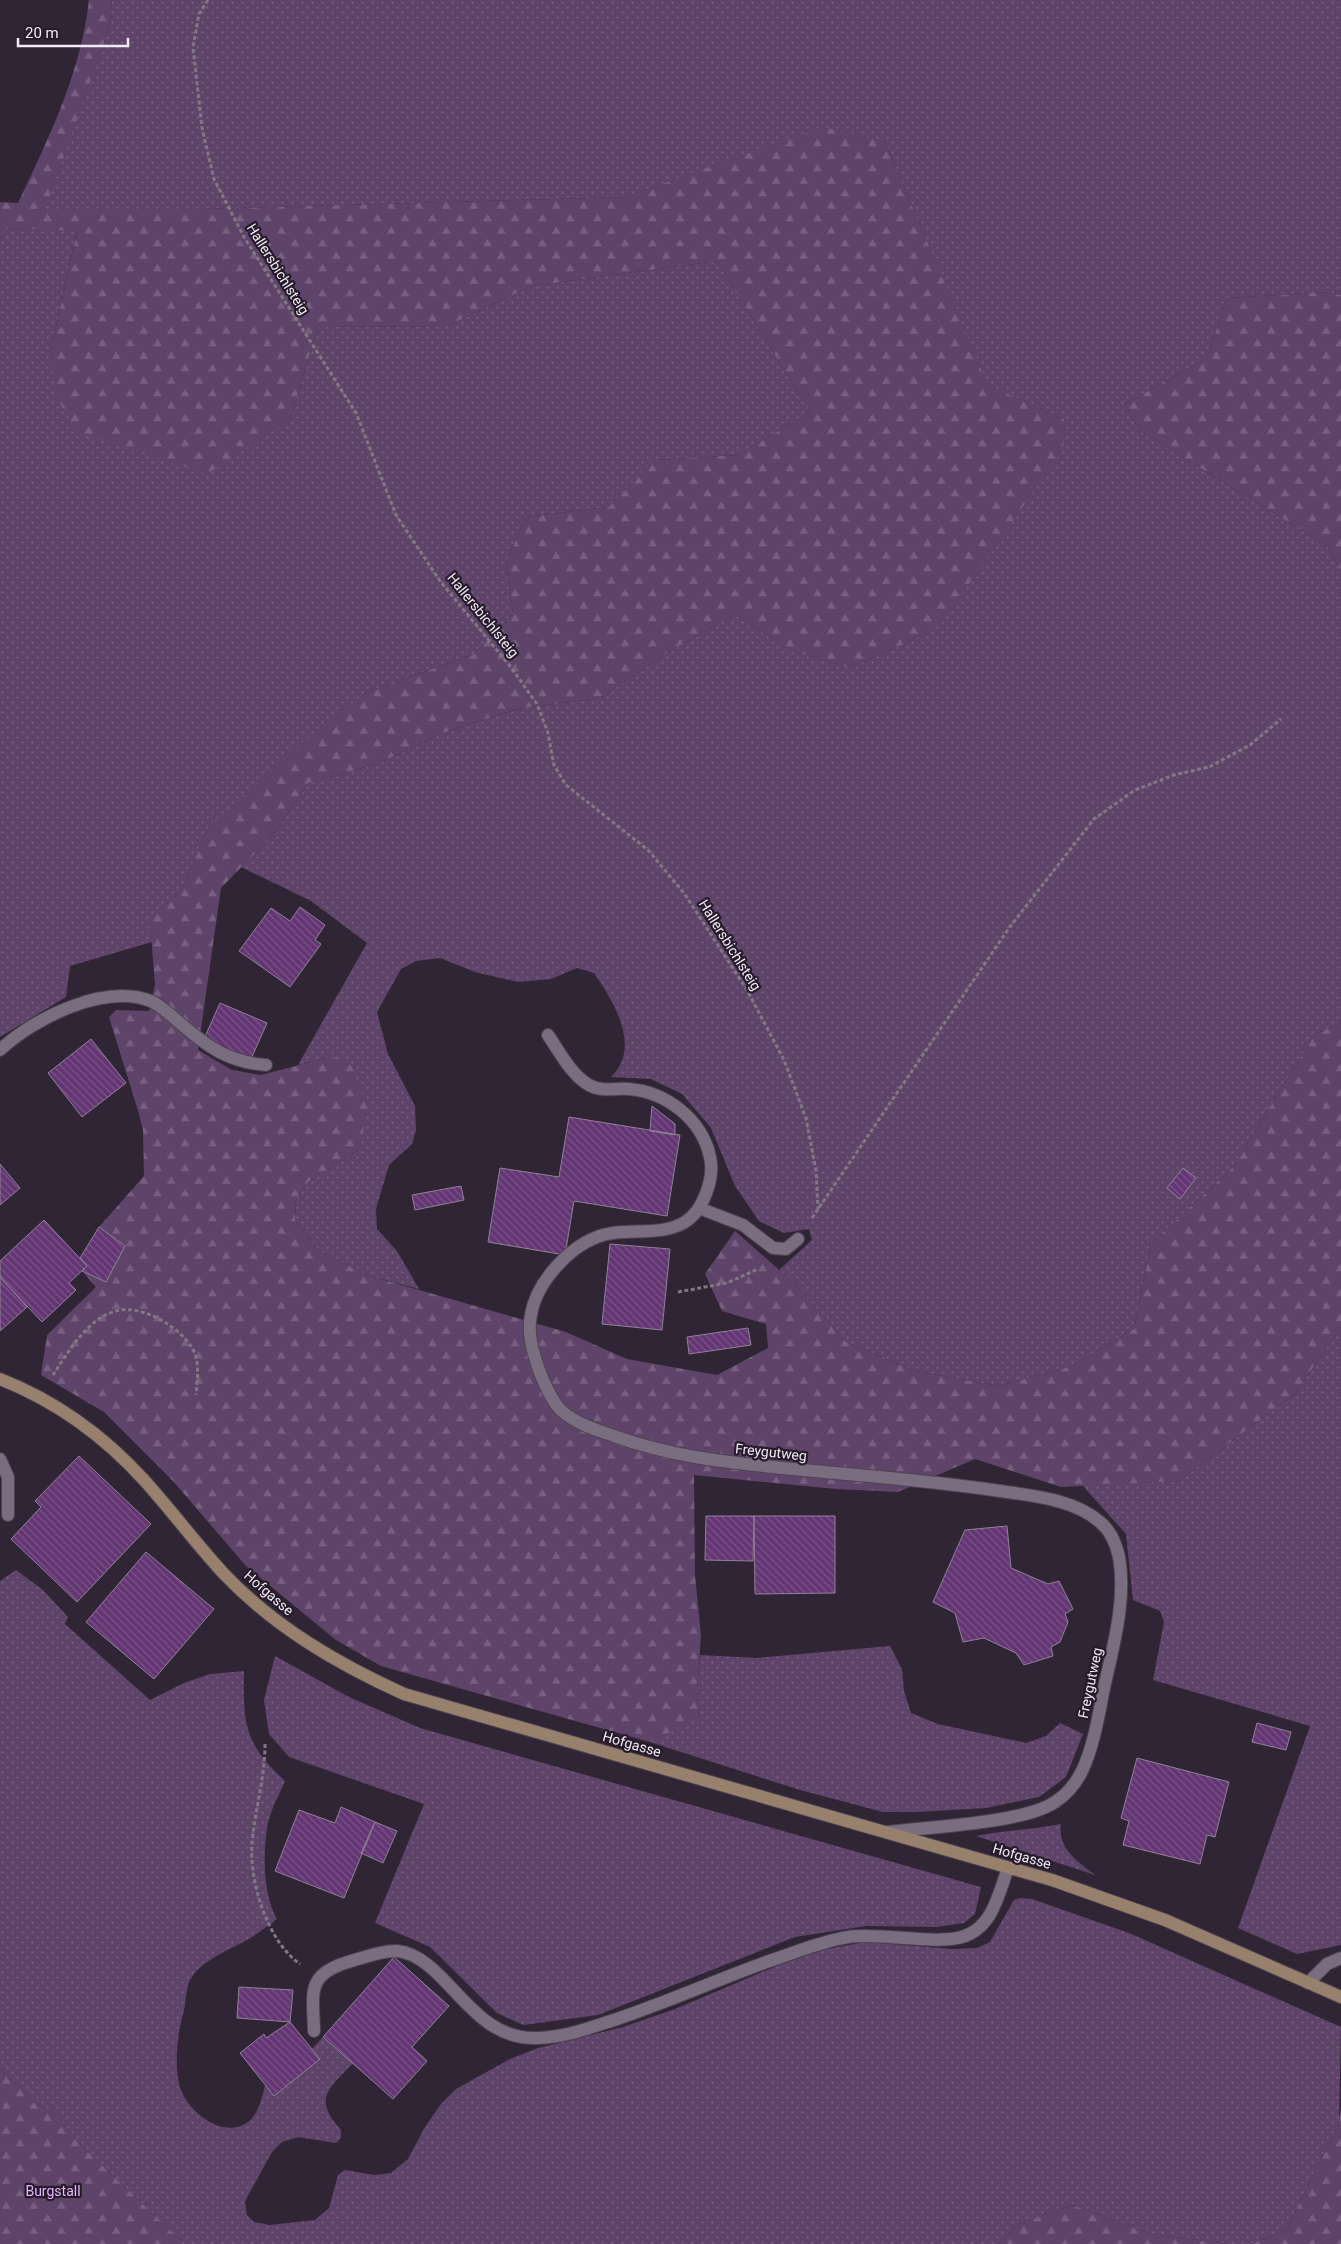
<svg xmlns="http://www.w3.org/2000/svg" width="1341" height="2244" font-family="Roboto,sans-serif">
  <defs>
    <pattern id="grass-dots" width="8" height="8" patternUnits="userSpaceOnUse" patternTransform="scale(1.25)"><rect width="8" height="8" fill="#5f4469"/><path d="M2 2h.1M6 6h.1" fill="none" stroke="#765f7f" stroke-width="1.8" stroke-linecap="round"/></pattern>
    <pattern id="forest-firs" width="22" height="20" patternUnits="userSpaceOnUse" patternTransform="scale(1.25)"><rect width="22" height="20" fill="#5f4469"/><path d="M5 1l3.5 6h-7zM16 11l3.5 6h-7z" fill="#765f7f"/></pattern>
    <pattern id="building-back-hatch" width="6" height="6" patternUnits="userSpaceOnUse" patternTransform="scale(1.25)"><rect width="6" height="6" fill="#633673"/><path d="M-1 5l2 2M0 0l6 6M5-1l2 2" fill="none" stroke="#7a5388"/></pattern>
  </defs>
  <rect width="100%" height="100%" fill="#302535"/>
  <path fill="url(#grass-dots)" d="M 112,0 L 1341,0 L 1341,295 L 1329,292 L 1227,298 L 1207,358 L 1125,404 L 1139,430 L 1327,546 L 1341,570 L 1341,1023 L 1315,1034 L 1234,1166 L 1151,1244 L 1134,1329 L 1072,1366 L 999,1386 L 915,1371 L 846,1342 L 795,1284 L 779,1270 L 812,1240 L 809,1229 L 784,1233 L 759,1221 L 735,1186 L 711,1128 L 682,1094 L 651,1079 L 611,1077 C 642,1047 614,1002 594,973 L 577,968 L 551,979 L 518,982 L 475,972 L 440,958 L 416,961 L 401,969 L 377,1012 L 388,1054 L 415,1106 L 416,1130 L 412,1144 L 389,1165 L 376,1209 L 377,1229 L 397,1251 L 419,1289 L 367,1275 L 319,1251 L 295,1220 L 296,1199 L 308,1182 L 358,1151 L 330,1057 L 298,1065 L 367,943 L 311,901 L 241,867 L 273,835 L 308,783 L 377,764 L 443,733 L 518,709 L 600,698 L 667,653 L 735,614 L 792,651 L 849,668 L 911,641 L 941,623 L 1064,419 L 988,386 L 885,142 L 823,128 L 625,197 L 199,209 L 44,209 L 110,26 Z
    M 5,228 L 77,230 L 50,354 L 290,420 L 318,327 L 447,326 L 532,286 L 717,261 L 810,412 L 738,455 L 655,460 L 609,507 L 525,517 L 506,564 L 513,614 L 474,654 L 367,692 L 209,826 L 183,885 L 151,922 L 152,942 L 70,966 L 66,997 L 0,1037 L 0,242 Z
    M 1341,1327 L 1341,1945 L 1297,1954 L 1238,1928 L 1310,1726 L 1153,1680 L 1164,1622 L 1160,1611 L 1133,1600 L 1126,1534 L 1082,1485 L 1178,1481 L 1294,1395 Z
    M 16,1570 L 43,1590 L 68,1617 L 65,1624 L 150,1700 L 184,1683 L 210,1674 L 244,1671 C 243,1724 244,1743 285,1781 C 279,1795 269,1813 267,1828 C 263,1855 263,1895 277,1919 C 269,1925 261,1931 252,1937 C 231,1950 203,1958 190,1980 C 186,1988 186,2001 184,2010 C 178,2032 174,2060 179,2083 C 183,2107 219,2139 245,2124 C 258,2117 262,2098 265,2085 L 274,2095 L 320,2059 L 312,2049 L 323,2037 L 353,2063 C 329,2089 312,2098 341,2130 L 341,2138 L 336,2143 L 298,2137 L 282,2142 L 272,2152 L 245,2201 L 247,2215 L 254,2222 L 270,2225 L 315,2220 L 329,2208 L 338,2175 L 345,2170 L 374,2175 L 391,2173 L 408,2159 L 425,2127 L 441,2104 L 456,2089 L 510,2059 L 538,2048 L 623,2027 L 675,2009 L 779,1965 L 822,1950 L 865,1942 L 952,1949 L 977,1948 L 990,1942 L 1014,1900 L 1020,1898 L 1032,1899 L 1129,1933 L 1341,2027 L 1339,2123 L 1286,2230 L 1251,2244 L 1229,2244 L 1151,2234 L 1073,2205 L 1020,2223 L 999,2244 L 185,2244 L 84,2148 L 53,2112 L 33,2102 L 0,2068 L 0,1581 Z
    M 890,1646 L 902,1669 L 904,1691 L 911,1713 L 938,1724 L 1026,1743 L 1046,1736 L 1060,1723 L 1083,1734 L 1066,1777 L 1039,1797 L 986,1808 L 918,1812 L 883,1812 L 800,1790 L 650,1742 L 699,1717 L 697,1692 L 700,1655 L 756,1658 Z
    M 275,1656 L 349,1697 L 420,1728 L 981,1887 L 975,1914 L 964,1923 L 936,1927 L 866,1926 L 795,1937 L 598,2015 L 523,2025 L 497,2013 L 430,1947 L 375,1923 L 424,1804 L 289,1757 L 269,1734 L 264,1700 Z
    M 1061,1824 C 1057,1848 1077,1861 1095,1875 L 976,1836 C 1005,1830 1033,1830 1061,1824 Z"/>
  <path fill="url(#forest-firs)" d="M 89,0 L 112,0 L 110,26 L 45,209 L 199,209 L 625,197 L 823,127 L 885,142 L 988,385 L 1064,419 L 1063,449 L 941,624 L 911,641 L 849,668 L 792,651 L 735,614 L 667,653 L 600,698 L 517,709 L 443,733 L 377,764 L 308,783 L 273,835 L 221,888 L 198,1050 L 232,1070 L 261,1075 L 330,1057 L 349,1060 L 369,1108 L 358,1151 L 308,1182 L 296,1199 L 295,1220 L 319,1251 L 367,1275 L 566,1332 L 627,1359 L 717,1375 L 768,1348 L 766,1324 L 722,1311 L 705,1274 L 735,1231 L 795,1284 L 846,1342 L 915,1371 L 999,1386 L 1072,1366 L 1134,1329 L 1151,1244 L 1234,1166 L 1315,1034 L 1341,1023 L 1341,1327 L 1294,1395 L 1178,1481 L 1061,1487 L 975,1459 L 898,1492 L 836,1489 L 694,1475 L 695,1575 L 701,1635 L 697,1692 L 699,1718 L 650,1742 L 381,1666 L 336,1640 L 246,1566 L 173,1481 L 104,1412 L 41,1375 L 47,1335 L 96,1287 L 82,1271 L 106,1281 L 125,1246 L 99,1227 L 144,1176 L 143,1130 L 139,1114 L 109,1017 L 116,1010 L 149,1011 L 155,985 L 150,922 L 183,885 L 209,826 L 306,739 L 367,692 L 474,654 L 513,614 L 506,564 L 525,517 L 609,507 L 655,460 L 738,455 L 810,412 L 717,261 L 532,286 L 447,326 L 318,327 L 290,420 L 207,474 L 77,432 L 56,396 L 50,354 L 77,231 L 5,228 L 0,242 L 0,202 L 18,203 C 49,138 81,72 89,0 Z
    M 1329,292 L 1341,295 L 1341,570 L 1327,546 L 1139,430 L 1125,404 L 1207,358 L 1227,298 Z
    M 0,2068 L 33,2102 L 53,2112 L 84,2148 L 185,2244 L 0,2244 Z
    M 1341,2106 L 1341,2244 L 1251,2244 L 1286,2230 L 1339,2123 Z
    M 1073,2205 L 1151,2234 L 1229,2244 L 999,2244 L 1020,2223 Z"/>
  <path fill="url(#building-back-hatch)" stroke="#8f8295" d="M 300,907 L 325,925 L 315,940 L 321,944 L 290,987 L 239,951 L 271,908 L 290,921 Z
    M 220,1003 L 267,1023 L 251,1059 L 204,1039 Z
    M 91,1039 L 126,1083 L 82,1117 L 48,1073 Z
    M 652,1106 L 675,1124 L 675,1135 L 650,1131 Z
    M 569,1117 L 680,1135 L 667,1216 L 574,1201 L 565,1255 L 488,1242 L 500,1168 L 559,1177 Z
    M 0,1164 L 20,1188 L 0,1205 Z
    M 1183,1168 L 1196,1178 L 1180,1199 L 1167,1188 Z
    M 461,1186 L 464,1200 L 415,1210 L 412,1195 Z
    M 44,1220 L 87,1266 L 69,1283 L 76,1290 L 42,1322 L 0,1277 L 0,1261 Z
    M 99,1227 L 125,1246 L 106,1282 L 82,1271 L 87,1266 L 80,1258 Z
    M 610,1244 L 670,1249 L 662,1330 L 602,1324 Z
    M 0,1277 L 27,1307 L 0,1331 Z
    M 748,1328 L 751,1345 L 689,1354 L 687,1337 Z
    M 79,1456 L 151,1524 L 77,1602 L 11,1539 L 41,1507 L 35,1501 Z
    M 706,1516 L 754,1516 L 753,1561 L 705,1560 Z
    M 754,1516 L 835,1516 L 835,1593 L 755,1594 Z
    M 1007,1526 L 1011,1568 L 1048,1584 L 1059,1581 L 1073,1609 L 1065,1614 L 1068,1622 L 1060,1642 L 1051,1647 L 1053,1656 L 1024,1665 L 1016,1653 L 984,1638 L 963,1642 L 955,1613 L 933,1602 L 965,1530 Z
    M 146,1552 L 214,1609 L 154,1679 L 86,1622 Z
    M 1257,1723 L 1291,1732 L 1286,1750 L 1252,1742 Z
    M 1137,1758 L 1229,1782 L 1215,1837 L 1207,1835 L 1200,1864 L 1123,1845 L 1129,1821 L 1121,1818 Z
    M 341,1807 L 375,1822 L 344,1898 L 275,1871 L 299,1810 L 335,1823 Z
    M 375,1822 L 397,1831 L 383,1863 L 361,1853 Z
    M 394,1957 L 449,2006 L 412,2047 L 427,2061 L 393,2099 L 323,2037 Z
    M 239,1987 L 293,1990 L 290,2022 L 237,2018 Z
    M 290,2022 L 320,2059 L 274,2096 L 240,2053 L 264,2034 L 266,2038 Z"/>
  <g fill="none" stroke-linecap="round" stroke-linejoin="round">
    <defs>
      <path id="service" d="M 548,1035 C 559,1051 572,1076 589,1085 C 601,1092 615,1088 629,1089 C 666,1092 702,1119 710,1157 C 715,1178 703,1211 685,1222 C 659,1238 624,1226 597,1237 C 568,1248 536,1283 531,1315 C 527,1334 533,1352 539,1370 C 544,1383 552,1403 563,1412 C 577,1424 597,1430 614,1436 C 669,1456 724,1462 782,1468 C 854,1475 928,1480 1000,1491 C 1033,1496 1074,1499 1100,1522 C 1111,1531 1116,1543 1119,1557 C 1127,1601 1112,1650 1103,1693 C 1098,1719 1093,1748 1082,1771 C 1076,1783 1066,1795 1055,1802 C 1025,1823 928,1827 888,1832
        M 0,1050 C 34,1018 106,982 153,1002 C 162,1007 172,1016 180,1023 C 208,1047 228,1062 266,1065
        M 699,1208 L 743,1225 L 773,1248 L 786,1249 L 798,1239
        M 0,1459 L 8,1477 L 8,1515
        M 1308,1983 L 1327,1964 L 1341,1958
        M 314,2031 C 313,1992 306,1975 348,1962 C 362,1958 383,1950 397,1951 C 447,1956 469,2040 536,2038 C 563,2038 589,2028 614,2020 C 668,2002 721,1978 775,1959 C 799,1951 823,1941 848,1937 C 881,1932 938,1946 965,1936 C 993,1926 999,1893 1008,1868"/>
      <path id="secondary" d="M 0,1379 C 56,1401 104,1436 144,1480 C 172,1511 197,1545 225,1575 C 276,1628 338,1664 404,1694 L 1052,1880 L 1165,1920 L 1341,1997"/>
    </defs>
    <use href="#service" stroke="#4c4350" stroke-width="14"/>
    <use href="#secondary" stroke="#4c4350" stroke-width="14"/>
    <path stroke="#817785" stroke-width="3" stroke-dasharray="4 2.5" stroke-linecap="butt" d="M 208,0 L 199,14 L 193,47 L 202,128 L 214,179 L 244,237 L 356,413 L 396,515 L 440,581 L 510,666 L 537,704 L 548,733 L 554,765 L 566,785 L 648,850 L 684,893 L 747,990 L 784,1060 L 806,1118 L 816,1171 L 818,1209
      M 812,1218 L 1009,928 L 1094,819 L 1135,790 L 1174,775 L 1209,767 L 1250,745 L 1281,719
      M 678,1292 L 727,1283 L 758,1269
      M 53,1375 C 68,1352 88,1318 116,1311 C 142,1303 189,1331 196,1357 C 199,1369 197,1383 196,1395
      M 265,1744 C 265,1778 255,1809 252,1843 C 249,1881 267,1941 300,1964"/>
    <use href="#service" stroke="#7a6d7f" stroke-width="12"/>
    <use href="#secondary" stroke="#97816d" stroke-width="12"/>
  </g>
  <g text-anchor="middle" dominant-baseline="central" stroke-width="4.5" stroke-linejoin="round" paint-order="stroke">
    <g font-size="14" fill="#f2eaf5" stroke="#261b2b">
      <text transform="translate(278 269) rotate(58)">Hallersbichlsteig</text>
      <text transform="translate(483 615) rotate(51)">Hallersbichlsteig</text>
      <text transform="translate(730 945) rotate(58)">Hallersbichlsteig</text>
      <text transform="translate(771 1452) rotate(6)">Freygutweg</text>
      <text transform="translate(269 1593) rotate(41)">Hofgasse</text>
      <text transform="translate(1090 1683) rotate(-78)">Freygutweg</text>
      <text transform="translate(632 1744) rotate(16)">Hofgasse</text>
      <text transform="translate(1022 1856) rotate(16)">Hofgasse</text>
    </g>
    <g font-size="14" fill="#e7b3fc" stroke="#261b2b">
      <text x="53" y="2191">Burgstall</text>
    </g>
  </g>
  <path d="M18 38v8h110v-8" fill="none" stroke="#f2eaf5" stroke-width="2.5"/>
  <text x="25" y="38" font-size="15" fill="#f2eaf5" stroke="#261b2b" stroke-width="4" paint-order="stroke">20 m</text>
</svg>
